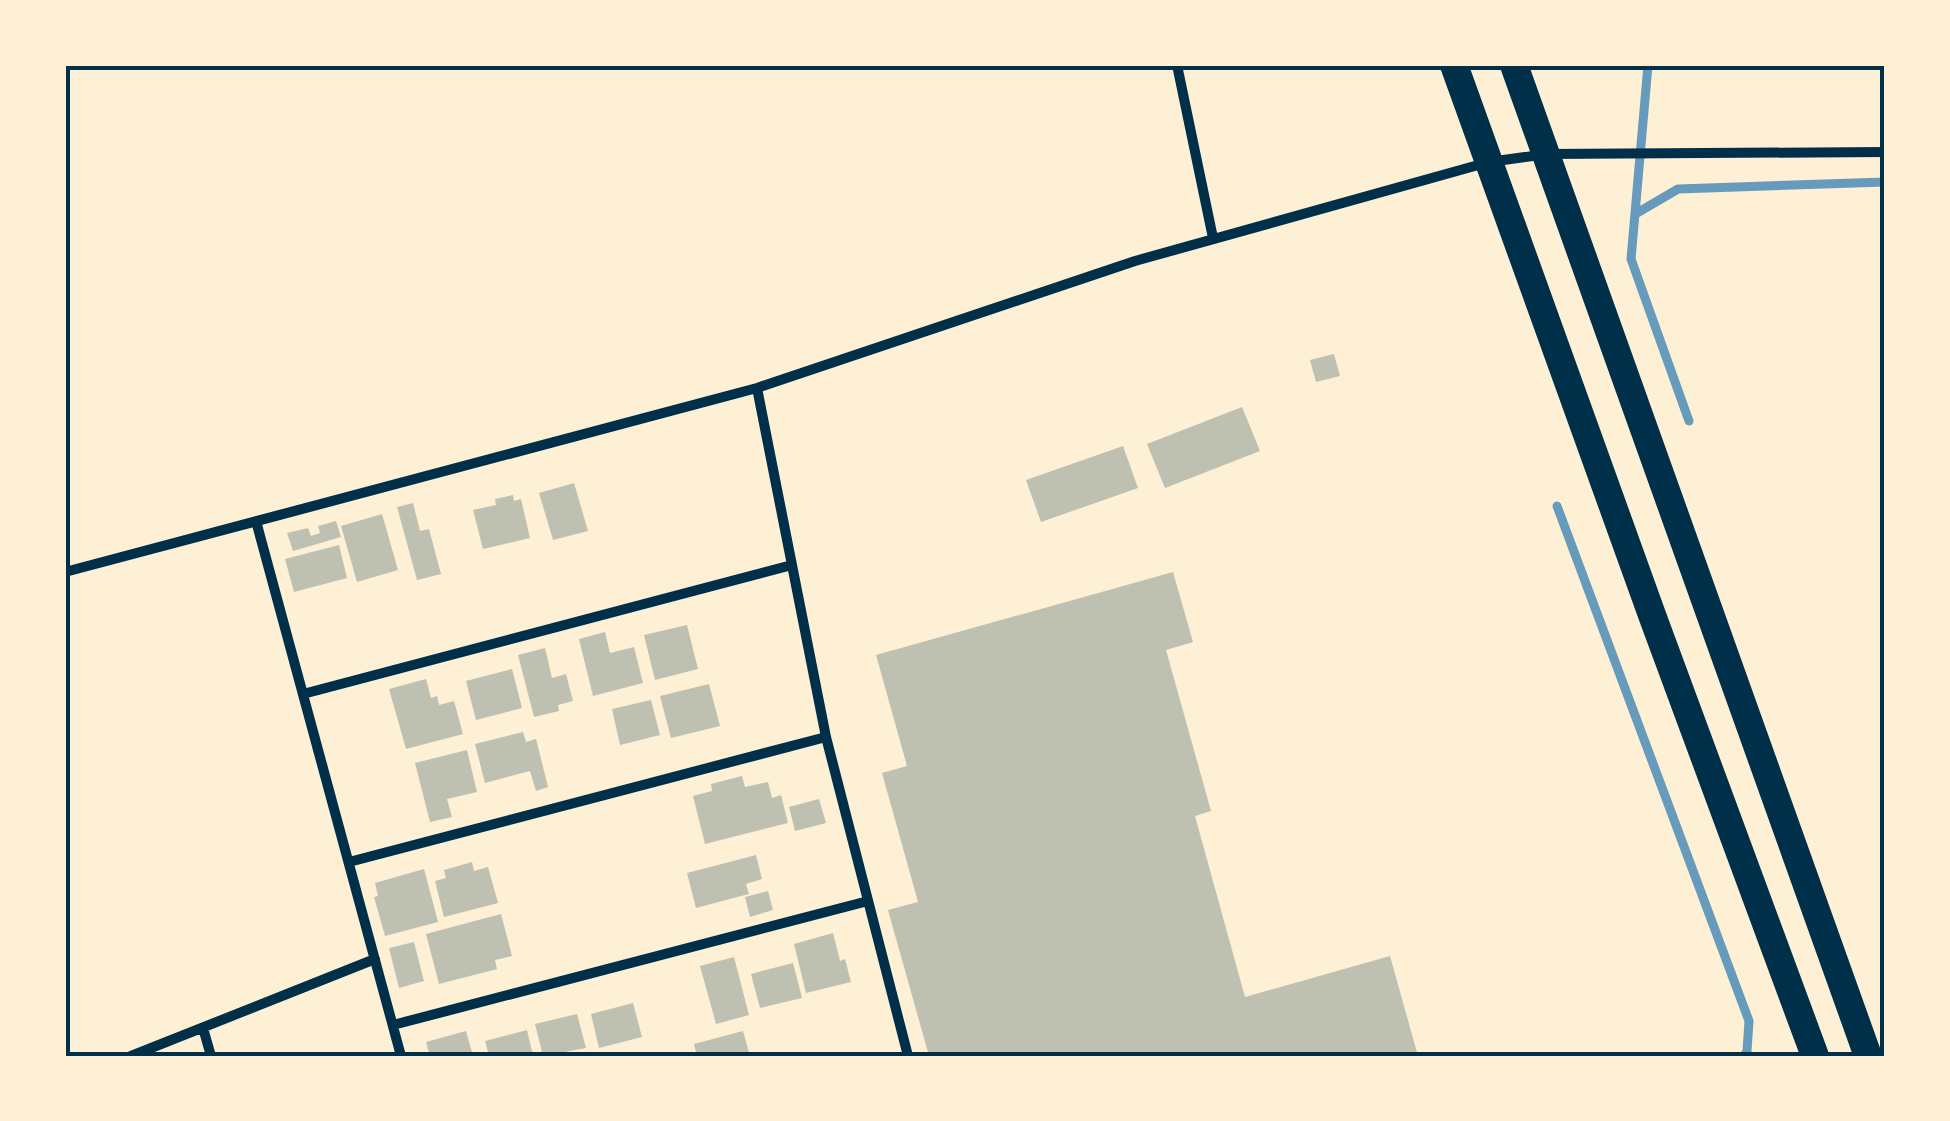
<svg xmlns="http://www.w3.org/2000/svg" width="1950" height="1121" font-family="Mulish,sans-serif">
  <rect width="100%" height="100%" fill="#fdf0d5"/>
  <g fill="none" stroke-linecap="round" stroke-linejoin="round">
    <path stroke="#669bbc" stroke-width="9" d="M 1648,65 L 1631,259 L 1689,421
      M 1637,213 L 1678,189 L 1885,182
      M 1557,506 L 1749,1021 L 1747,1051 L 1744,1056"/>
  </g>
  <path fill="#bec0b2" d="M 1334,354 L 1340,376 L 1316,382 L 1310,360 Z
    M 1242,407 L 1260,451 L 1165,488 L 1147,444 Z
    M 1123,446 L 1138,488 L 1041,522 L 1026,480 Z
    M 574,483 L 588,531 L 553,540 L 539,493 Z
    M 513,495 L 514,501 L 521,499 L 530,538 L 483,549 L 473,510 L 496,505 L 495,499 Z
    M 413,503 L 420,531 L 429,529 L 441,574 L 417,580 L 397,507 Z
    M 382,514 L 398,570 L 357,582 L 341,526 Z
    M 336,521 L 341,537 L 293,551 L 287,533 L 308,528 L 311,536 L 320,533 L 318,526 Z
    M 339,545 L 347,578 L 294,592 L 285,559 Z
    M 1173,572 L 1193,642 L 1166,650 L 1211,811 L 1195,816 L 1245,997 L 1390,956 L 1418,1056 L 929,1056 L 888,910 L 918,902 L 882,773 L 907,766 L 876,655 Z
    M 687,625 L 698,669 L 655,680 L 644,635 Z
    M 605,632 L 610,653 L 634,647 L 643,683 L 593,696 L 579,639 Z
    M 545,648 L 552,678 L 566,674 L 573,701 L 558,705 L 559,711 L 534,717 L 518,655 Z
    M 512,669 L 522,708 L 476,720 L 466,681 Z
    M 426,679 L 431,698 L 437,696 L 439,705 L 454,701 L 463,734 L 406,749 L 389,689 Z
    M 709,684 L 720,726 L 671,738 L 660,696 Z
    M 651,700 L 660,735 L 620,745 L 612,709 Z
    M 523,732 L 526,742 L 536,739 L 548,787 L 536,791 L 530,771 L 485,783 L 475,744 Z
    M 467,750 L 477,792 L 447,799 L 452,817 L 430,822 L 415,763 Z
    M 742,776 L 745,787 L 768,782 L 772,798 L 781,795 L 788,823 L 705,844 L 693,796 L 712,791 L 711,784 Z
    M 819,799 L 826,823 L 795,831 L 789,807 Z
    M 756,855 L 762,879 L 746,884 L 749,894 L 696,908 L 687,873 Z
    M 472,862 L 474,871 L 488,867 L 498,903 L 444,917 L 435,881 L 446,878 L 444,870 Z
    M 424,869 L 438,922 L 385,936 L 374,897 L 378,896 L 375,883 Z
    M 768,891 L 773,910 L 750,917 L 745,897 Z
    M 501,914 L 512,956 L 495,960 L 497,969 L 439,984 L 426,934 Z
    M 833,933 L 840,961 L 845,959 L 851,982 L 806,993 L 794,944 Z
    M 414,942 L 424,981 L 399,988 L 389,948 Z
    M 734,957 L 749,1015 L 716,1024 L 700,966 Z
    M 793,963 L 802,998 L 760,1008 L 751,974 Z
    M 633,1003 L 642,1037 L 599,1048 L 591,1014 Z
    M 577,1014 L 586,1048 L 543,1056 L 535,1024 Z
    M 527,1030 L 533,1056 L 489,1056 L 485,1041 Z
    M 466,1031 L 473,1056 L 430,1056 L 426,1042 Z
    M 743,1031 L 750,1056 L 697,1056 L 694,1044 Z"/>
  <g fill="none" stroke-linecap="round" stroke-linejoin="round">
    <path stroke="#003049" stroke-width="10" d="M 1177,65 L 1213,238
      M 757,388 L 826,737 L 908,1056
      M 256,521 L 401,1056
      M 65,572 L 757,388 L 1135,261 L 1489,162 L 1547,154 L 1885,152
      M 303,694 L 792,565
      M 349,862 L 826,737
      M 393,1025 L 868,901
      M 203,1028 L 211,1056
      M 131,1056 L 375,959"/>
    <path stroke="#003049" stroke-width="28" d="M 1454,65 L 1652,615 L 1815,1056
      M 1514,65 L 1868,1056"/>
  </g>
  <rect width="1950" height="1121" fill="none" stroke="#fdf0d5" stroke-width="135"/>
  <rect x="68" y="68" width="1814" height="986" fill="none" stroke="#003049" stroke-width="4"/>
</svg>
